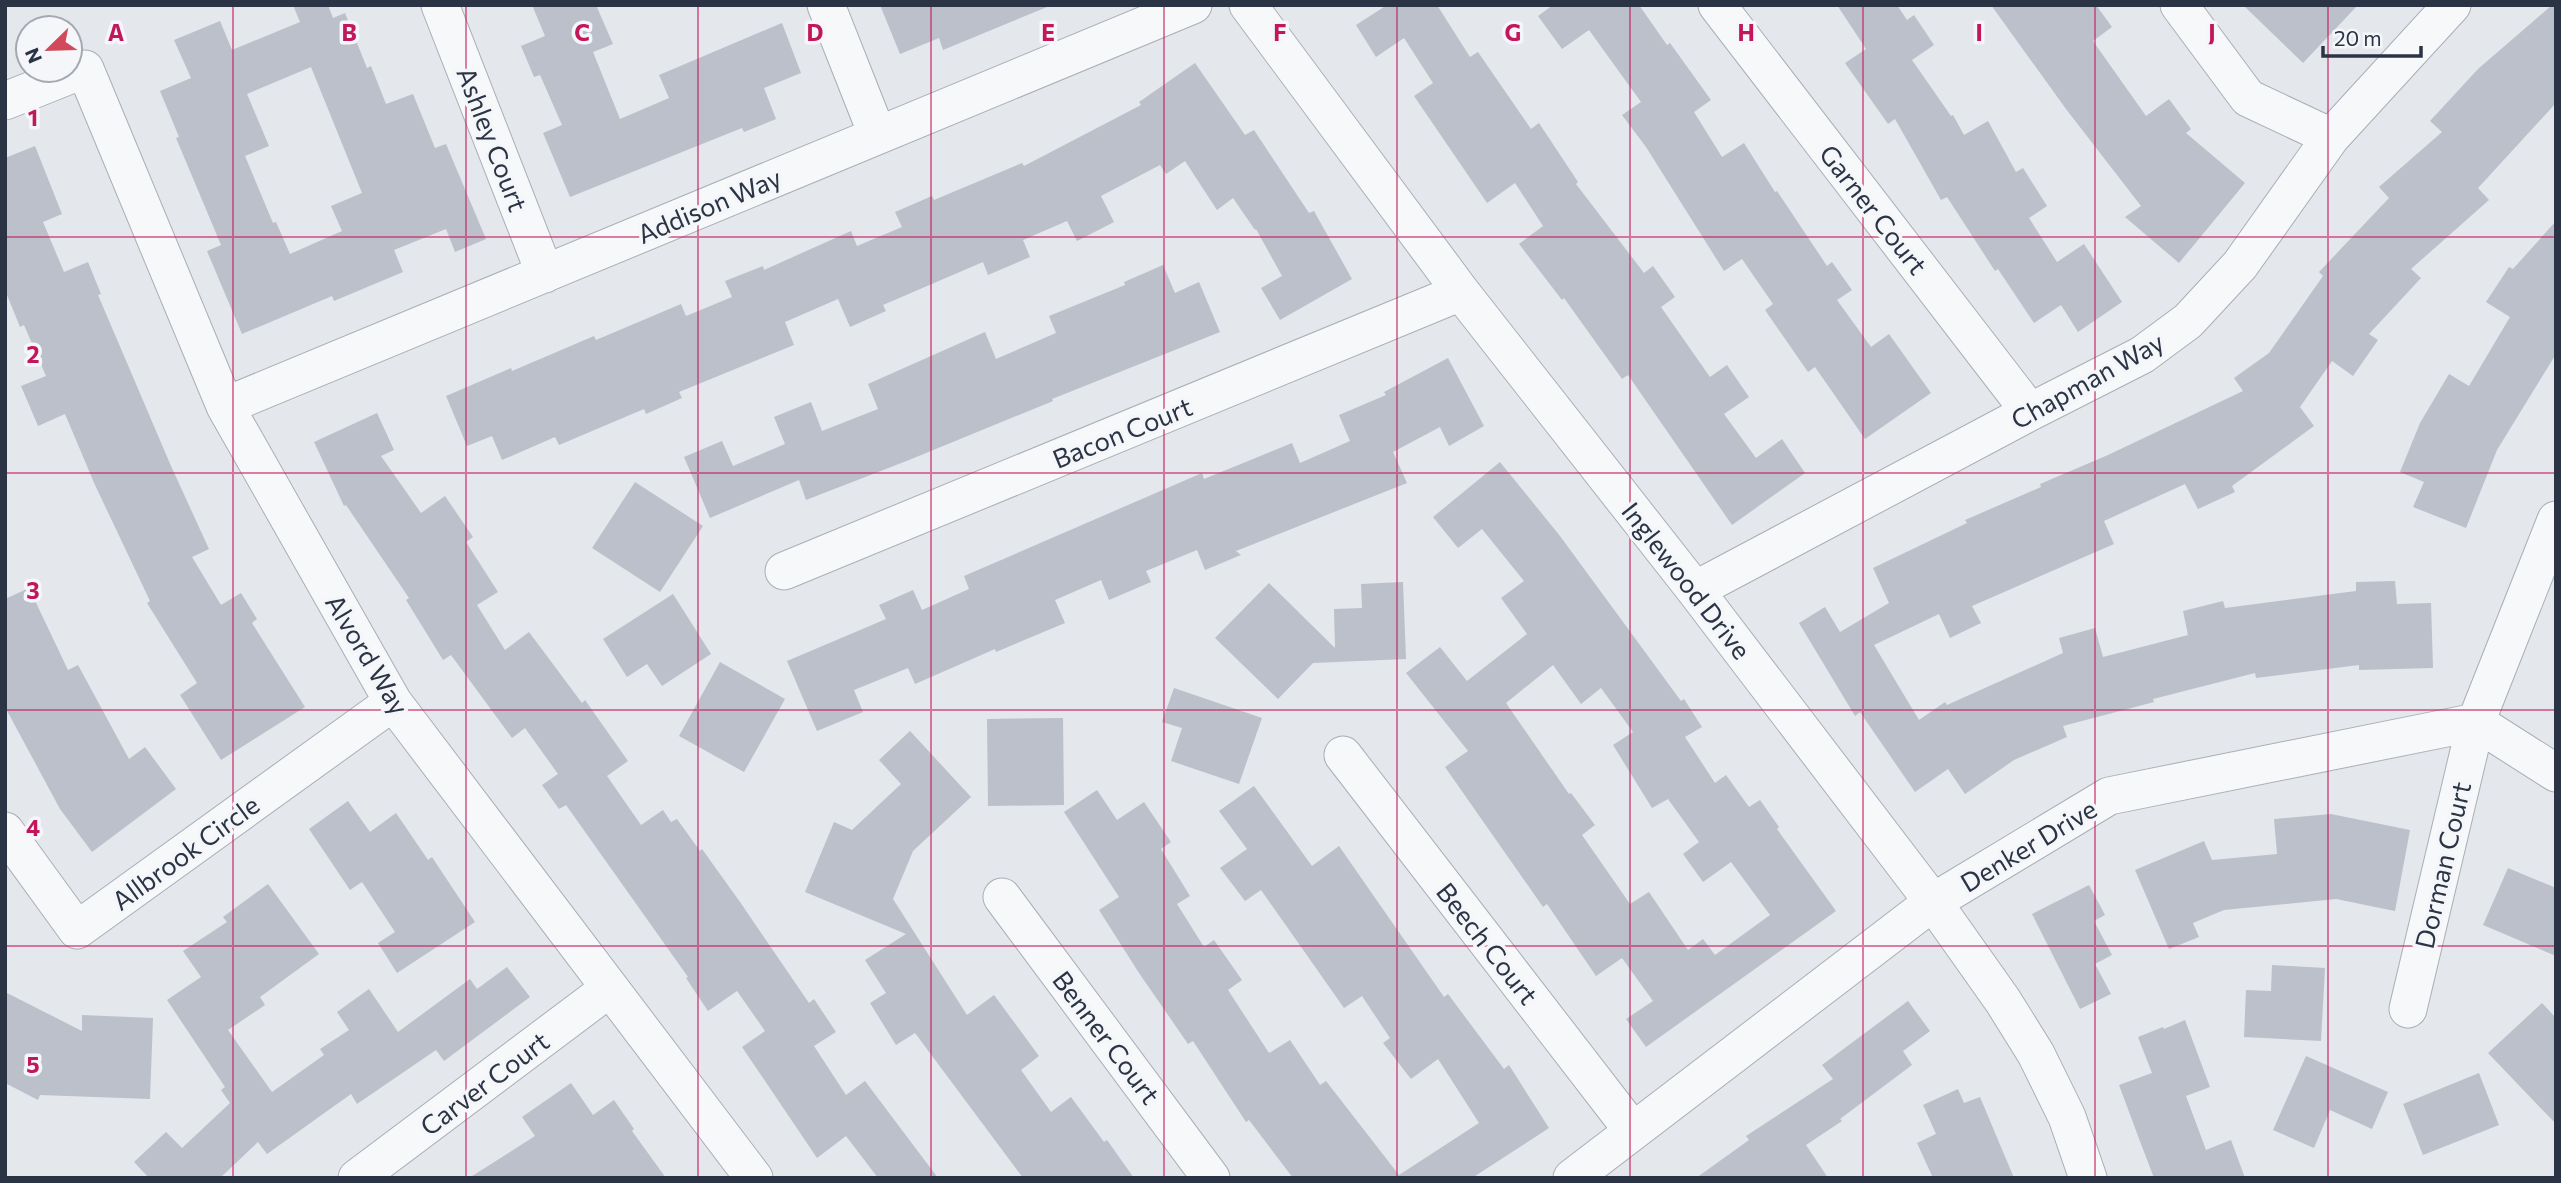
<svg xmlns="http://www.w3.org/2000/svg" width="2561" height="1183" font-family="Commissioner,sans-serif">
  <rect width="100%" height="100%" fill="#e4e7ec"/>
  <path fill="#bbc0ca" fill-rule="evenodd" d="M 293,5 L 328,5 L 333,18 L 345,13 L 367,68 L 371,66 L 386,104 L 413,94 L 435,148 L 446,144 L 486,239 L 455,252 L 446,229 L 394,250 L 403,272 L 334,301 L 332,296 L 242,334 L 207,251 L 221,245 L 176,138 L 179,137 L 160,91 L 191,78 L 174,40 L 220,21 L 232,50 L 300,22 ZM 311,67 L 362,193 L 331,206 L 342,231 L 290,254 L 276,222 L 273,223 L 245,156 L 269,146 L 247,94 Z
    M 532,5 L 596,5 L 613,44 L 593,52 L 620,119 L 669,98 L 659,75 L 782,23 L 801,73 L 764,88 L 776,119 L 744,132 L 742,128 L 570,197 L 543,133 L 562,125 L 540,75 L 534,77 L 521,46 L 545,36 Z
    M 880,5 L 1052,5 L 943,50 L 939,38 L 900,54 Z
    M 1387,5 L 1437,5 L 1470,57 L 1478,52 L 1531,129 L 1539,123 L 1578,182 L 1576,184 L 1644,273 L 1653,266 L 1675,297 L 1661,307 L 1710,377 L 1727,365 L 1749,397 L 1724,414 L 1756,458 L 1782,439 L 1805,473 L 1732,525 L 1628,375 L 1622,379 L 1564,298 L 1562,300 L 1519,244 L 1543,226 L 1515,183 L 1487,203 L 1414,96 L 1433,83 L 1404,38 L 1376,57 L 1356,25 Z
    M 1553,5 L 1639,5 L 1667,45 L 1670,43 L 1711,100 L 1694,112 L 1722,157 L 1744,143 L 1775,192 L 1777,191 L 1827,266 L 1832,262 L 1852,290 L 1837,300 L 1871,347 L 1889,334 L 1931,393 L 1865,439 L 1815,367 L 1808,372 L 1765,310 L 1773,304 L 1742,259 L 1724,271 L 1646,147 L 1622,115 L 1641,102 L 1589,30 L 1562,49 L 1538,16 Z
    M 1837,5 L 1897,5 L 1907,20 L 1914,15 L 1934,45 L 1912,60 L 1951,116 L 1953,115 L 1964,135 L 1988,121 L 2016,172 L 2023,168 L 2047,206 L 2029,218 L 2057,262 L 2084,244 L 2122,302 L 2078,332 L 2061,305 L 2034,323 L 1998,269 L 1995,271 L 1947,197 L 1941,200 L 1895,119 L 1888,124 L 1845,63 L 1866,49 Z
    M 1991,5 L 2096,5 L 2112,27 L 2093,41 L 2146,116 L 2169,99 L 2191,129 L 2186,133 L 2245,183 L 2179,263 L 2125,217 L 2141,206 L 2066,109 Z
    M 2243,5 L 2358,5 L 2303,63 Z
    M 2552,5 L 2556,5 L 2556,103 L 2478,188 L 2489,200 L 2411,269 L 2421,278 L 2369,334 L 2378,340 L 2353,376 L 2332,361 L 2300,407 L 2314,426 L 2232,486 L 2235,492 L 2198,509 L 2185,484 L 2104,521 L 2114,544 L 1972,606 L 1981,623 L 1950,638 L 1939,614 L 1874,645 L 1919,720 L 1945,702 L 1947,705 L 2063,653 L 2059,638 L 2095,628 L 2103,657 L 2188,635 L 2183,611 L 2223,601 L 2225,608 L 2356,591 L 2356,582 L 2395,581 L 2397,604 L 2431,603 L 2433,668 L 2359,670 L 2359,665 L 2256,678 L 2255,673 L 2153,699 L 2154,702 L 2063,726 L 2067,737 L 2014,760 L 1965,794 L 1948,769 L 1915,792 L 1860,712 L 1855,716 L 1799,623 L 1825,607 L 1840,632 L 1889,603 L 1873,568 L 1967,523 L 1965,520 L 2041,487 L 2040,484 L 2108,455 L 2243,391 L 2234,378 L 2269,353 L 2323,276 L 2319,272 L 2389,198 L 2379,187 L 2442,132 L 2430,121 L 2478,69 Z
    M 1195,63 L 1245,135 L 1254,130 L 1309,213 L 1314,211 L 1352,279 L 1280,320 L 1261,288 L 1282,276 L 1256,229 L 1255,230 L 1233,198 L 1217,210 L 1185,161 L 1166,174 L 1160,165 L 1101,196 L 1114,222 L 1077,241 L 1067,221 L 1023,240 L 1030,257 L 988,275 L 983,262 L 883,305 L 886,311 L 850,327 L 838,299 L 785,322 L 794,345 L 679,392 L 682,398 L 646,414 L 644,409 L 559,445 L 555,437 L 502,460 L 492,436 L 467,446 L 446,396 L 511,368 L 512,371 L 594,336 L 596,340 L 681,304 L 686,316 L 732,297 L 725,281 L 763,266 L 764,270 L 851,231 L 857,246 L 902,227 L 895,212 L 932,196 L 934,200 L 1022,163 L 1024,166 L 1141,105 L 1139,102 Z
    M 35,146 L 62,214 L 43,222 L 64,272 L 88,262 L 101,294 L 98,295 L 171,466 L 209,549 L 192,557 L 221,605 L 241,593 L 257,619 L 252,623 L 305,707 L 221,760 L 180,695 L 197,683 L 147,603 L 150,601 L 95,485 L 65,414 L 38,426 L 21,386 L 46,376 L 24,325 L 20,327 L 5,290 L 5,158 Z
    M 2556,221 L 2556,354 L 2497,450 L 2466,528 L 2413,507 L 2424,482 L 2400,472 L 2420,423 L 2449,374 L 2469,386 L 2510,317 L 2486,302 L 2509,267 L 2513,269 Z
    M 1163,265 L 1175,293 L 1199,282 L 1220,332 L 1052,399 L 1053,401 L 909,460 L 806,500 L 799,480 L 710,518 L 684,457 L 722,441 L 733,466 L 785,444 L 774,417 L 811,402 L 822,431 L 878,409 L 868,384 L 985,332 L 996,359 L 1056,333 L 1049,316 L 1125,285 L 1124,282 Z
    M 1448,358 L 1484,426 L 1449,446 L 1440,427 L 1393,452 L 1407,483 L 1236,551 L 1241,555 L 1205,570 L 1197,550 L 1146,571 L 1151,582 L 1109,600 L 1101,580 L 1055,600 L 1065,623 L 996,652 L 995,649 L 915,684 L 908,668 L 854,690 L 863,712 L 817,731 L 787,661 L 886,619 L 879,605 L 913,590 L 922,610 L 969,589 L 964,576 L 1202,473 L 1204,479 L 1292,443 L 1300,463 L 1350,441 L 1339,415 L 1386,395 L 1384,392 Z
    M 377,413 L 394,450 L 381,456 L 421,513 L 445,496 L 473,537 L 466,542 L 498,592 L 477,605 L 505,650 L 529,632 L 582,703 L 585,700 L 628,761 L 607,776 L 641,825 L 663,810 L 671,822 L 677,819 L 700,851 L 702,849 L 740,902 L 809,1003 L 814,999 L 836,1032 L 814,1046 L 846,1095 L 865,1081 L 938,1178 L 878,1178 L 846,1136 L 817,1158 L 742,1047 L 765,1031 L 737,991 L 708,1011 L 686,978 L 688,977 L 566,805 L 559,809 L 542,785 L 558,774 L 525,728 L 512,738 L 451,655 L 443,660 L 406,600 L 409,598 L 346,505 L 344,506 L 314,442 Z
    M 1500,462 L 1560,536 L 1681,701 L 1684,699 L 1702,727 L 1685,737 L 1715,783 L 1726,775 L 1749,807 L 1760,800 L 1779,827 L 1777,829 L 1836,911 L 1646,1047 L 1626,1019 L 1653,1001 L 1622,958 L 1596,976 L 1547,904 L 1543,907 L 1445,767 L 1468,751 L 1406,673 L 1440,647 L 1467,681 L 1527,634 L 1501,598 L 1524,581 L 1482,529 L 1458,548 L 1433,517 ZM 1553,665 L 1581,704 L 1601,688 L 1633,732 L 1613,745 L 1652,808 L 1668,799 L 1699,842 L 1683,854 L 1703,882 L 1731,862 L 1770,915 L 1715,955 L 1703,939 L 1688,950 L 1649,892 L 1630,904 L 1582,835 L 1595,825 L 1571,793 L 1569,794 L 1506,703 Z
    M 635,482 L 703,526 L 660,592 L 592,548 Z
    M 1403,582 L 1406,659 L 1313,663 L 1278,699 L 1215,638 L 1269,583 L 1335,648 L 1334,609 L 1362,608 L 1361,584 Z
    M 29,588 L 68,670 L 78,665 L 129,759 L 145,747 L 176,789 L 92,852 L 60,809 L 5,707 L 5,599 Z
    M 673,594 L 711,654 L 662,686 L 647,664 L 627,677 L 603,639 Z
    M 720,662 L 785,699 L 744,772 L 679,736 Z
    M 1174,688 L 1262,718 L 1239,784 L 1171,761 L 1182,728 L 1162,722 Z
    M 1063,718 L 1064,805 L 988,806 L 987,719 Z
    M 910,731 L 971,797 L 913,851 L 893,899 L 967,1015 L 994,995 L 1039,1056 L 1021,1070 L 1051,1112 L 1071,1097 L 1104,1142 L 1107,1140 L 1134,1178 L 1023,1178 L 915,1033 L 896,1045 L 870,1003 L 886,993 L 865,960 L 906,934 L 805,892 L 834,822 L 852,830 L 901,784 L 879,760 Z
    M 1254,786 L 1312,866 L 1339,846 L 1444,997 L 1448,994 L 1504,1069 L 1509,1065 L 1549,1128 L 1472,1178 L 1293,1178 L 1249,1120 L 1246,1122 L 1193,1041 L 1188,1044 L 1139,973 L 1099,910 L 1119,897 L 1064,812 L 1097,790 L 1117,820 L 1144,802 L 1171,842 L 1161,849 L 1190,896 L 1177,904 L 1204,947 L 1214,940 L 1242,980 L 1228,990 L 1269,1053 L 1290,1040 L 1320,1085 L 1326,1081 L 1399,1175 L 1479,1123 L 1438,1059 L 1411,1079 L 1383,1043 L 1390,1038 L 1362,996 L 1344,1008 L 1261,890 L 1245,901 L 1220,868 L 1247,849 L 1219,811 Z
    M 348,801 L 370,832 L 396,813 L 428,860 L 432,857 L 475,922 L 397,973 L 378,943 L 395,932 L 362,882 L 350,890 L 309,829 Z
    M 2331,814 L 2410,830 L 2395,911 L 2336,899 L 2224,910 L 2193,923 L 2199,937 L 2169,949 L 2135,870 L 2204,841 L 2212,860 L 2277,854 L 2274,819 Z
    M 2508,868 L 2556,888 L 2556,956 L 2483,925 Z
    M 268,884 L 319,954 L 260,997 L 265,1005 L 228,1030 L 272,1092 L 324,1055 L 320,1049 L 349,1030 L 337,1012 L 369,989 L 398,1032 L 470,979 L 477,989 L 507,967 L 530,997 L 444,1061 L 436,1050 L 357,1104 L 351,1094 L 267,1154 L 258,1142 L 220,1178 L 149,1178 L 134,1162 L 166,1132 L 182,1148 L 230,1103 L 221,1090 L 225,1087 L 167,1000 L 201,977 L 183,951 L 227,922 L 223,917 Z
    M 2089,885 L 2105,915 L 2094,921 L 2112,955 L 2095,964 L 2111,994 L 2080,1009 L 2032,914 Z
    M 2272,965 L 2325,968 L 2321,1041 L 2244,1037 L 2246,990 L 2271,991 Z
    M 5,992 L 82,1031 L 82,1015 L 153,1018 L 150,1099 L 40,1095 L 38,1100 L 5,1083 Z
    M 1908,1001 L 1930,1031 L 1903,1051 L 1912,1065 L 1840,1119 L 1842,1121 L 1806,1145 L 1828,1178 L 1696,1178 L 1749,1140 L 1746,1136 L 1833,1079 L 1822,1065 Z
    M 2542,1003 L 2556,1018 L 2556,1124 L 2488,1053 Z
    M 2185,1020 L 2210,1087 L 2186,1096 L 2206,1150 L 2231,1140 L 2245,1178 L 2154,1178 L 2138,1136 L 2119,1085 L 2152,1073 L 2138,1037 L 2163,1027 L 2164,1029 Z
    M 2306,1056 L 2388,1092 L 2372,1129 L 2330,1110 L 2314,1148 L 2273,1130 Z
    M 2479,1073 L 2499,1125 L 2423,1155 L 2403,1104 Z
    M 571,1083 L 593,1115 L 614,1100 L 634,1129 L 632,1131 L 666,1178 L 469,1178 L 535,1136 L 522,1117 Z
    M 1958,1089 L 1964,1103 L 1980,1097 L 2014,1178 L 1933,1178 L 1917,1143 L 1936,1134 L 1923,1105 Z"/>
  <g fill="none" stroke-linecap="round" stroke-linejoin="round">
    <defs>
      <path id="minor" d="M 440,5 L 545,274
        M 826,5 L 877,134
        M 1248,5 L 1461,292 L 1695,590 L 1933,902 L 2003,1001 L 2036,1054 L 2067,1117 L 2088,1178
        M 1717,5 L 2030,412
        M 2179,5 L 2248,98 L 2331,137
        M 5,101 L 85,69 L 225,406 L 393,702 L 754,1178
        M 225,406 L 1193,5
        M 784,571 L 1461,292
        M 1695,590 L 2030,412 L 2142,355 L 2188,321 L 2240,265 L 2331,137 L 2452,5
        M 1343,755 L 1633,1131
        M 5,831 L 77,930 L 393,702
        M 1002,897 L 1211,1178
        M 2408,1009 L 2476,722 L 2556,520
        M 357,1178 L 610,988
        M 1572,1178 L 1933,902 L 2109,796 L 2476,722 L 2556,773"/>
    </defs>
    <use href="#minor" stroke="#a9aeb7" stroke-width="39"/>
    <use href="#minor" stroke="#f7f8fa" stroke-width="37"/>
  </g>
  <path fill="none" stroke="#c2185b" stroke-width="2" stroke-opacity="0.55" d="M 233,5 L 233,1178M 466,5 L 466,1178M 698,5 L 698,1178M 931,5 L 931,1178M 1164,5 L 1164,1178M 1397,5 L 1397,1178M 1630,5 L 1630,1178M 1863,5 L 1863,1178M 2095,5 L 2095,1178M 2328,5 L 2328,1178M 5,237 L 2556,237M 5,473 L 2556,473M 5,710 L 2556,710M 5,946 L 2556,946"/>
  <g text-anchor="middle" dominant-baseline="central" stroke-width="7" stroke-linejoin="round" paint-order="stroke">
    <g font-size="26" fill="#2b3445" stroke="#f4f6f9">
      <text transform="translate(493 139) rotate(69)">Ashley Court</text>
      <text transform="translate(709 205) rotate(-23)">Addison Way</text>
      <text transform="translate(1874 209) rotate(52)">Garner Court</text>
      <text transform="translate(2087 380) rotate(-29)">Chapman Way</text>
      <text transform="translate(1122 432) rotate(-22)">Bacon Court</text>
      <text transform="translate(1687 580) rotate(52)">Inglewood Drive</text>
      <text transform="translate(368 654) rotate(59)">Alvord Way</text>
      <text transform="translate(2028 845) rotate(-31)">Denker Drive</text>
      <text transform="translate(185 852) rotate(-36)">Allbrook Circle</text>
      <text transform="translate(2442 865) rotate(-77)">Dorman Court</text>
      <text transform="translate(1488 943) rotate(52)">Beech Court</text>
      <text transform="translate(1107 1037) rotate(53)">Benner Court</text>
      <text transform="translate(484 1083) rotate(-37)">Carver Court</text>
    </g>
  </g>
  <g font-size="23" text-anchor="middle" font-weight="bold" fill="#c2185b" stroke="#f4f6f9" stroke-width="7" stroke-linejoin="round" paint-order="stroke">
    <text x="116" y="41">A</text>
    <text x="349" y="41">B</text>
    <text x="582" y="41">C</text>
    <text x="815" y="41">D</text>
    <text x="1048" y="41">E</text>
    <text x="1280" y="41">F</text>
    <text x="1513" y="41">G</text>
    <text x="1746" y="41">H</text>
    <text x="1979" y="41">I</text>
    <text x="2212" y="41">J</text>
    <text x="33" y="126">1</text>
    <text x="33" y="363">2</text>
    <text x="33" y="599">3</text>
    <text x="33" y="836">4</text>
    <text x="33" y="1073">5</text>
  </g>
  <rect width="2561" height="1183" fill="none" stroke="#2b3445" stroke-width="14"/>
  <g transform="translate(49 49) rotate(247)"><circle r="33" fill="#f4f6f9" stroke="#a4a8b1" stroke-width="2"/>
  <path d="M0-5L12 26L0 18L-12 26Z" fill="#d1495b"/>
  <text y="-10" font-size="19" font-weight="bold" text-anchor="middle" fill="#2b3445">N</text>
  </g>
  <path d="M2323 46v10h98v-10" fill="none" stroke="#2b3445" stroke-width="3.5"/>
  <text x="2334" y="46" font-size="21" fill="#2b3445" stroke="#f4f6f9" stroke-width="5" paint-order="stroke">20 m</text>
</svg>
